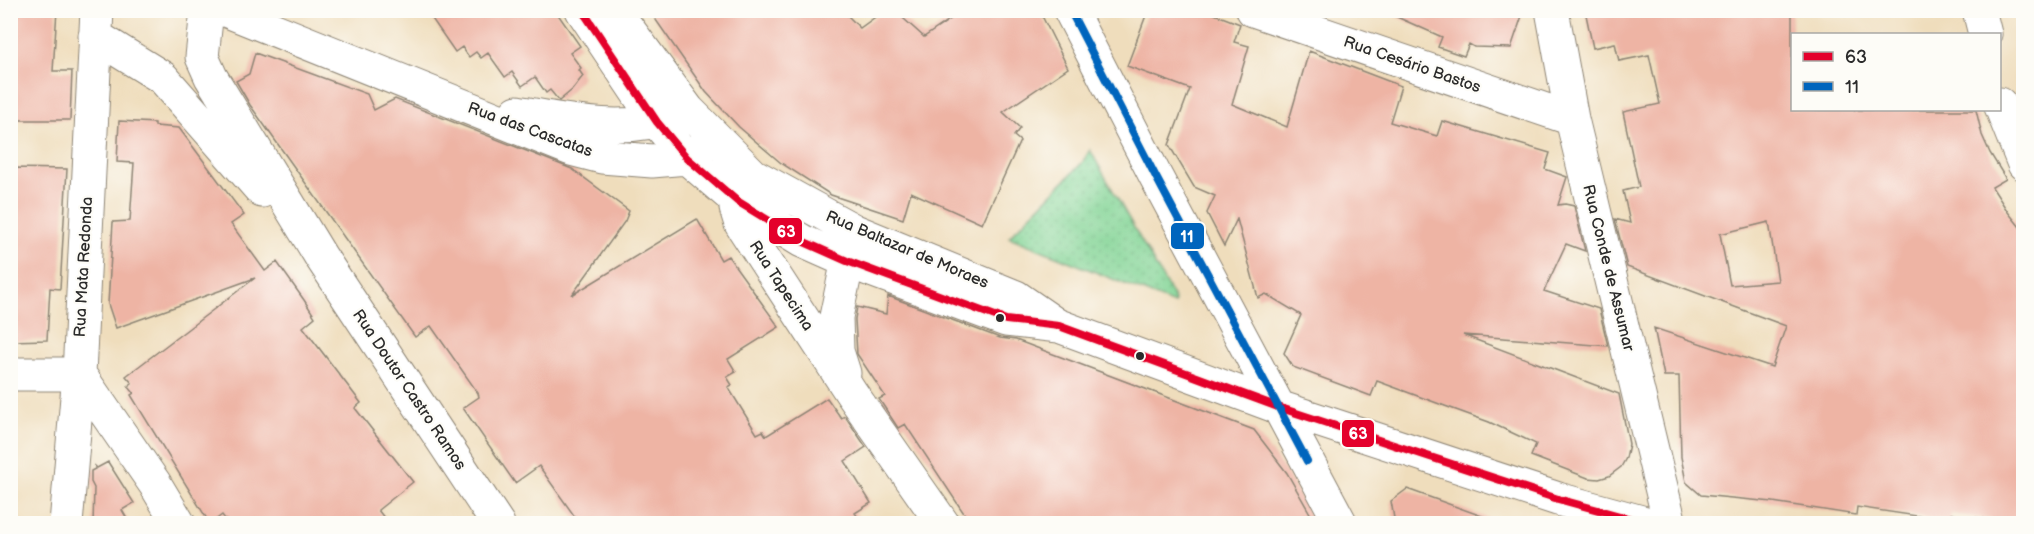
<svg xmlns="http://www.w3.org/2000/svg" width="2034" height="534" font-family="'Balsamiq Sans',sans-serif">
  <defs>
    <pattern id="park-dots" width="8" height="8" patternUnits="userSpaceOnUse" patternTransform="scale(1.5)"><rect width="8" height="8" fill="#82d495"/><path d="M2 2h.1M6 6h.1" fill="none" stroke="#70b681" stroke-width="1.8" stroke-linecap="round"/></pattern>
  </defs>
  <rect width="100%" height="100%" fill="#fdfcf7"/>
  <filter id="ink" filterUnits="userSpaceOnUse"><feTurbulence type="fractalNoise" baseFrequency=".0167" numOctaves="2"/><feDisplacementMap in="SourceGraphic" scale="12" xChannelSelector="R" yChannelSelector="G"/><feConvolveMatrix kernelMatrix="1 2 1 2 8 2 1 2 1" color-interpolation-filters="sRGB"/></filter>
  <filter id="wash" filterUnits="userSpaceOnUse"><feTurbulence type="fractalNoise" baseFrequency=".008" numOctaves="4" result="noise"/><feDisplacementMap in="SourceGraphic" scale="24" xChannelSelector="R" yChannelSelector="G"/><feGaussianBlur stdDeviation="1.35" result="paint"/><feColorMatrix in="noise" values="0 0 0 0 0 0 0 0 0 0 0 0 0 0 0 0 0 1.4 0 .05"/><feComposite in="paint" operator="in"/></filter>
  <g filter="url(#wash)">
    <rect width="100%" height="100%" fill="#efddbc"/>
    <path fill="url(#park-dots)" stroke="#568060" stroke-width="1.5" d="M 1090,150 L 1175,300 L 1174,304 L 1009,237 L 1082,163 Z"/>
    <g id="blocks">
      <path fill="#eeb4a4" fill-rule="evenodd" d="M 10,10 L 57,10 L 53,71 L 72,71 L 70,120 L 10,120 Z
        M 426,10 L 555,10 L 580,46 L 570,53 L 581,68 L 579,70 L 583,76 L 572,90 L 559,101 L 550,90 L 546,93 L 535,77 L 522,86 L 512,72 L 505,77 L 488,53 L 481,58 L 476,52 L 469,57 L 462,47 L 455,52 Z
        M 649,10 L 842,10 L 860,28 L 885,10 L 894,10 L 924,37 L 964,10 L 1039,10 L 1068,68 L 1003,112 L 1020,128 L 1014,136 L 1020,141 L 982,224 L 911,192 L 903,219 L 831,195 L 781,163 L 739,127 L 706,92 Z
        M 1148,10 L 1204,10 L 1240,24 L 1234,42 L 1249,46 L 1232,104 L 1287,127 L 1309,51 L 1401,86 L 1390,122 L 1437,136 L 1442,121 L 1550,153 L 1545,169 L 1567,177 L 1558,205 L 1565,204 L 1574,206 L 1585,251 L 1566,244 L 1544,291 L 1599,309 L 1608,346 L 1463,335 L 1619,394 L 1629,444 L 1626,458 L 1621,467 L 1609,476 L 1599,479 L 1588,478 L 1531,456 L 1536,444 L 1489,422 L 1445,406 L 1377,381 L 1371,396 L 1293,367 L 1284,353 L 1301,315 L 1266,294 L 1258,298 L 1237,219 L 1224,246 L 1207,213 L 1215,196 L 1194,187 L 1169,145 L 1190,89 L 1127,66 Z
        M 1381,10 L 1524,10 L 1511,48 L 1474,47 L 1469,44 L 1464,56 L 1438,47 L 1442,37 Z
        M 1585,10 L 1792,10 L 1792,110 L 1976,110 L 1982,135 L 1990,153 L 2006,179 L 1992,187 L 2008,212 L 2024,232 L 2024,524 L 1951,514 L 1950,521 L 1857,507 L 1856,515 L 1773,502 L 1701,495 L 1686,482 L 1681,457 L 1679,376 L 1664,376 L 1654,328 L 1772,367 L 1786,326 L 1627,267 L 1615,219 L 1630,223 L 1623,191 L 1639,187 L 1623,112 L 1660,104 L 1649,55 L 1619,61 L 1615,43 L 1593,48 ZM 1769,222 L 1778,281 L 1730,285 L 1720,234 Z
        M 255,53 L 367,94 L 374,110 L 395,99 L 572,169 L 629,211 L 625,221 L 572,295 L 697,219 L 721,260 L 728,256 L 779,327 L 728,359 L 736,372 L 727,377 L 732,385 L 728,387 L 757,434 L 763,431 L 766,436 L 827,398 L 841,418 L 845,416 L 866,447 L 845,461 L 871,503 L 855,513 L 863,524 L 580,524 L 539,466 L 515,483 L 463,408 L 479,397 L 478,393 L 431,326 L 415,337 L 250,105 L 236,81 L 249,74 Z
        M 119,121 L 155,123 L 155,126 L 179,128 L 244,215 L 231,224 L 265,271 L 277,262 L 304,300 L 315,317 L 303,327 L 361,403 L 355,408 L 413,482 L 378,510 L 389,524 L 229,524 L 222,515 L 210,524 L 131,395 L 134,393 L 128,386 L 132,383 L 126,376 L 255,278 L 116,328 L 108,304 L 113,222 L 130,221 L 134,163 L 117,162 Z
        M 10,168 L 67,169 L 60,289 L 50,288 L 47,340 L 10,341 Z
        M 888,296 L 1000,338 L 1016,340 L 1254,430 L 1287,473 L 1316,524 L 971,524 L 905,424 L 898,428 L 879,399 L 885,396 L 857,354 L 855,319 L 857,307 L 886,314 Z
        M 108,462 L 134,503 L 122,510 L 130,524 L 93,524 L 94,488 L 91,482 L 91,471 L 95,469 L 95,466 L 97,468 Z
        M 1407,489 L 1493,520 L 1493,524 L 1395,524 L 1391,501 Z"/>
    </g>
  </g>
  <g filter="url(#ink)">
    <use href="#blocks" fill-opacity="0" stroke="#8d8474" stroke-width="1.5"/>
    <g fill="none" stroke-linecap="round" stroke-linejoin="round">
      <defs>
        <path id="street" d="M 207,10 L 202,57 L 211,77 L 321,257 L 498,524
          M 225,10 L 571,149 L 602,157 L 652,161 L 687,158 L 700,149
          M 582,10 L 657,122 L 687,158 L 737,201 L 802,241 L 847,261 L 1006,320 L 1059,326 L 1278,407 L 1558,499 L 1649,524
          M 614,10 L 688,110 L 753,175 L 855,231 L 1016,297 L 1055,324
          M 1070,10 L 1156,177 L 1341,524
          M 1253,10 L 1572,119
          M 1552,10 L 1572,119 L 1670,524
          M 1979,10 L 1985,34
          M 95,36 L 163,78 L 262,191
          M 2000,104 L 2024,164
          M 517,112 C 567,121 624,134 673,116
          M 740,196 L 736,208 L 741,224 L 852,394 L 943,524
          M 844,373 L 837,351 L 836,317 L 852,241
          M 10,374 L 79,374 L 155,484 L 179,524
          M 66,524 L 79,374 L 97,10"/>
      </defs>
      <use href="#street" stroke="#8d8474" stroke-width="35"/>
      <use href="#street" stroke="#fff" stroke-width="33"/>
      <defs>
        <path id="bus-1" d="M 582,10 L 657,122 L 687,158 L 737,201 L 802,241 L 847,261 L 1006,320 L 1059,326 L 1278,407 L 1558,499 L 1649,524"/>
        <path id="bus-2" d="M 1070,10 L 1156,177 L 1307,461"/>
      </defs>
      <use href="#bus-1" stroke="#fdfcf7" stroke-width="12"/>
      <use href="#bus-2" stroke="#fdfcf7" stroke-width="12"/>
      <use href="#bus-1" stroke="#e4002b" stroke-width="8"/>
      <use href="#bus-2" stroke="#0065bd" stroke-width="8"/>
    </g>
  </g>
  <g fill="#2b2b2b" stroke="#fdfcf7" stroke-width="2">
    <circle cx="1000" cy="318" r="5"/>
    <circle cx="1140" cy="356" r="5"/>
  </g>
  <g text-anchor="middle" dominant-baseline="central" stroke-width="4.5" stroke-linejoin="round" paint-order="stroke">
    <g font-size="16" fill="#2b2b2b" stroke="#fdfcf7">
      <text transform="translate(1412 65) rotate(19)">Rua Cesário Bastos</text>
      <text transform="translate(530 130) rotate(20)">Rua das Cascatas</text>
      <text transform="translate(907 250) rotate(23)">Rua Baltazar de Moraes</text>
      <text transform="translate(84 267) rotate(-87)">Rua Mata Redonda</text>
      <text transform="translate(1608 268) rotate(76)">Rua Conde de Assumar</text>
      <text transform="translate(781 286) rotate(57)">Rua Tapecima</text>
      <text transform="translate(409 390) rotate(56)">Rua Doutor Castro Ramos</text>
    </g>
  </g>
  <g stroke="#fdfcf7" stroke-width="2">
    <rect x="768" y="217" width="35" height="28" rx="6" fill="#e4002b"/>
    <rect x="1170" y="222" width="35" height="28" rx="6" fill="#0065bd"/>
    <rect x="1341" y="419" width="34" height="29" rx="6" fill="#e4002b"/>
  </g>
  <g font-size="16" text-anchor="middle" font-weight="bold" fill="#fff">
    <text x="786" y="237">63</text>
    <text x="1187" y="242">11</text>
    <text x="1358" y="439">63</text>
  </g>
  <rect width="2034" height="534" fill="none" stroke="#fdfcf7" stroke-width="36"/>
  <rect x="1791" y="33" width="210" height="78" fill="#fdfcf7" stroke="#a9a8a5" stroke-width="1.5"/>
  <rect x="1803" y="52" width="30" height="9" fill="#e4002b" stroke="#a9a8a5" stroke-width="1.5"/>
  <text x="1845" y="63" font-size="18" fill="#2b2b2b">63</text>
  <rect x="1803" y="82" width="30" height="9" fill="#0065bd" stroke="#a9a8a5" stroke-width="1.5"/>
  <text x="1845" y="93" font-size="18" fill="#2b2b2b">11</text>
</svg>
